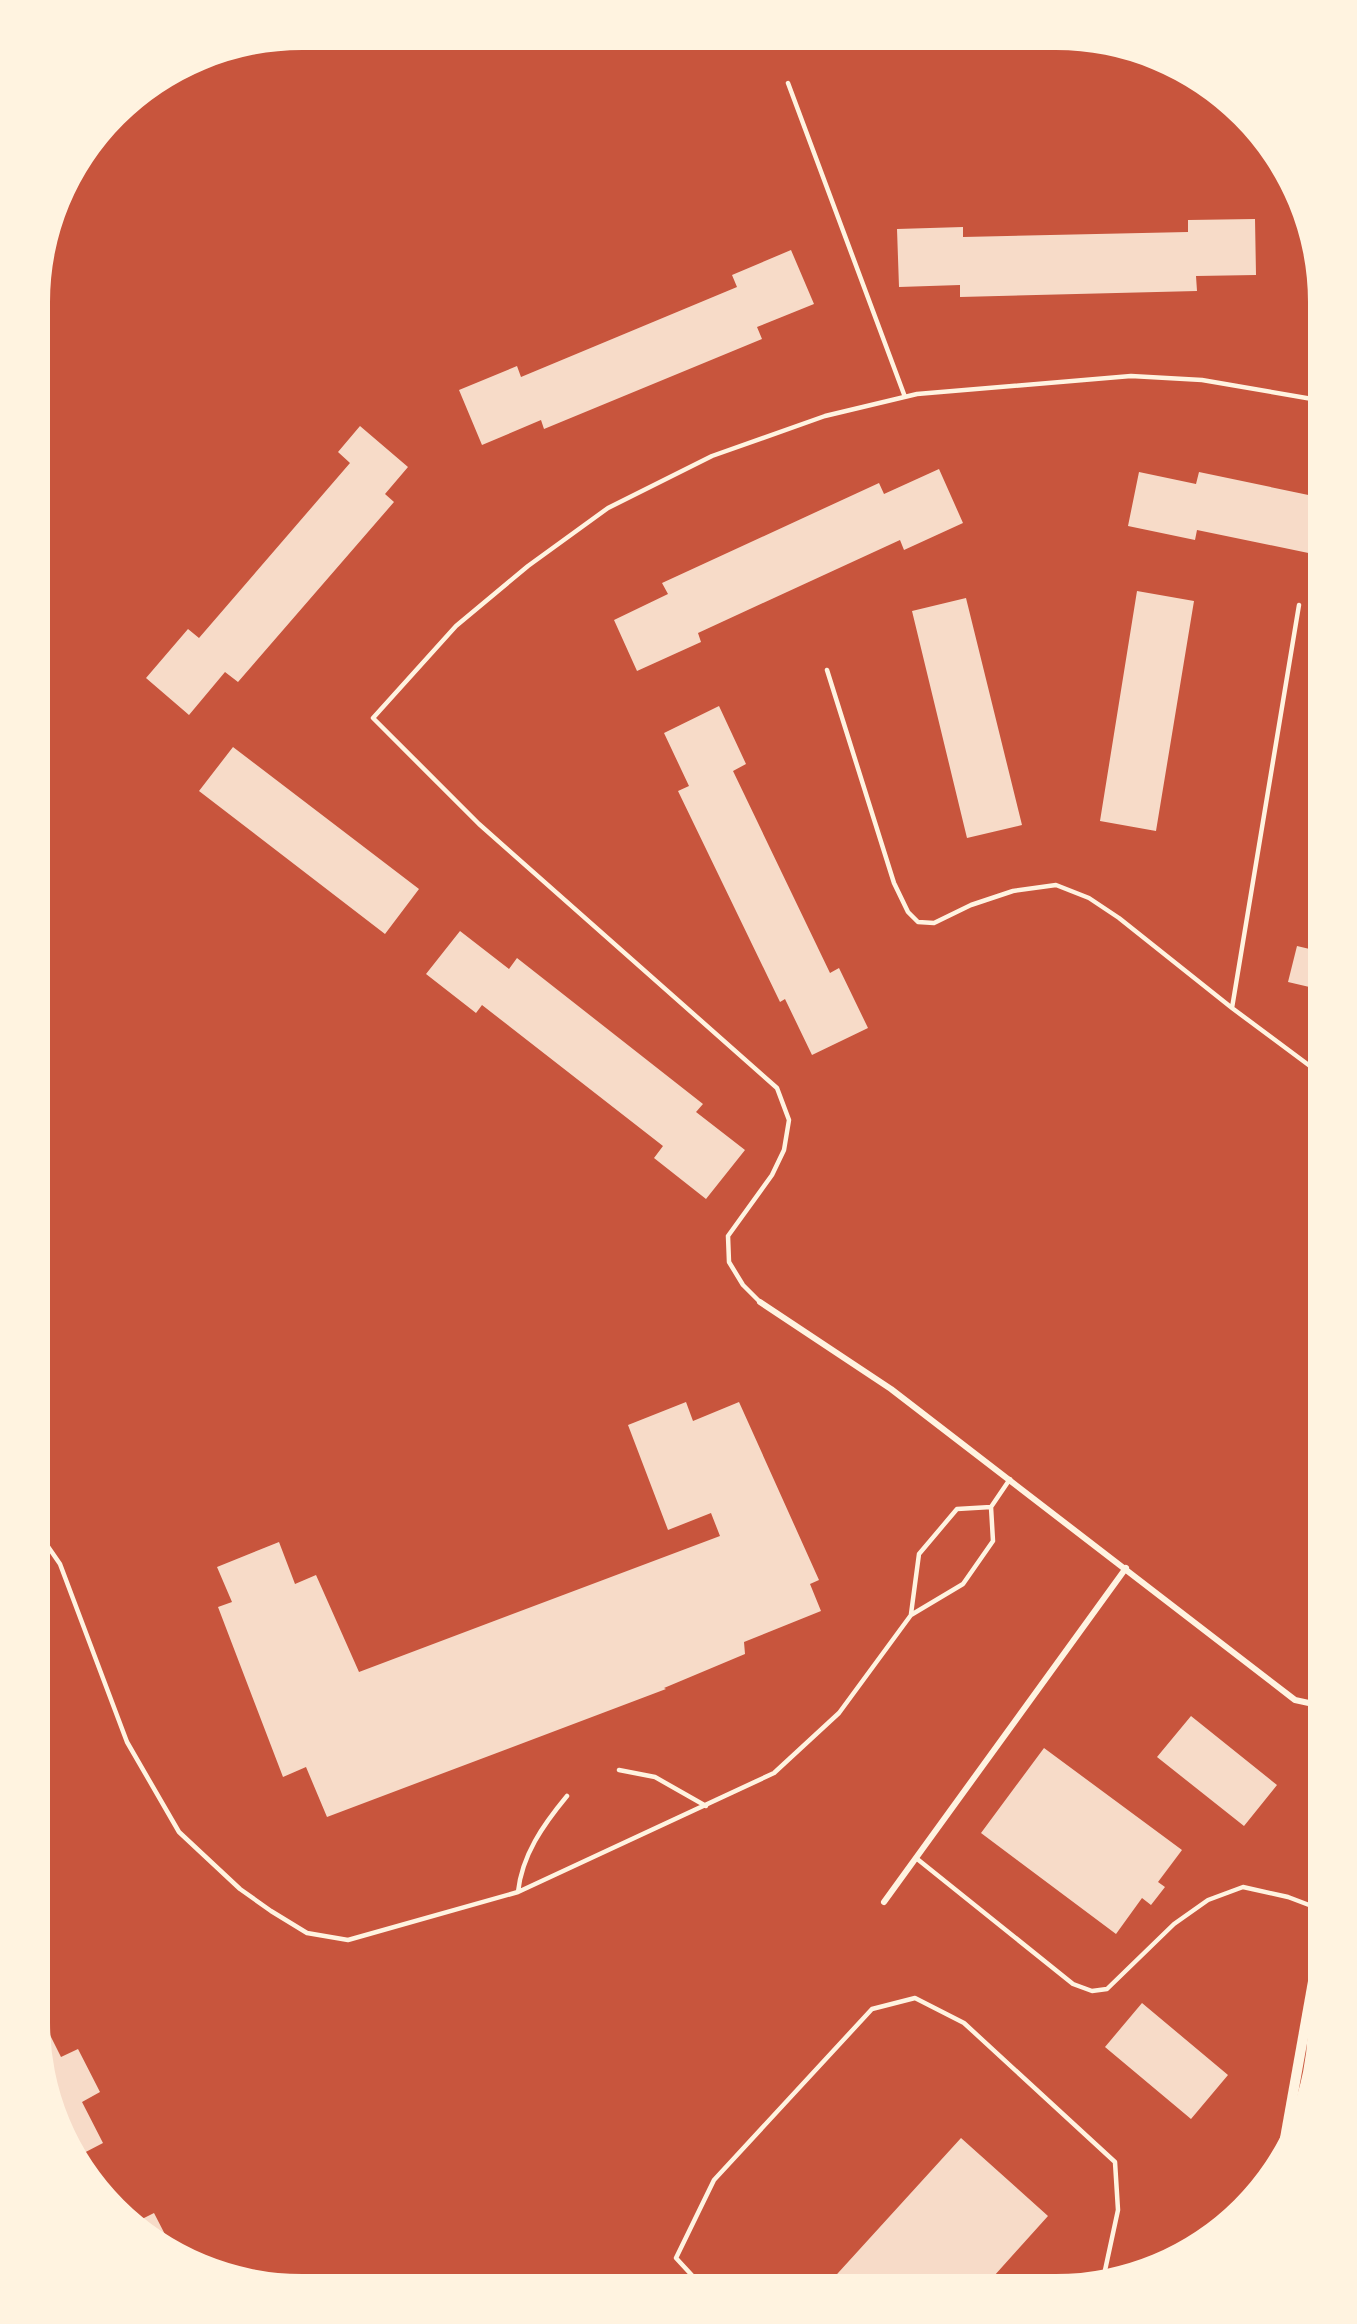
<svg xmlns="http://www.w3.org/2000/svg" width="1357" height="2324" font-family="Figtree,sans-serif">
  <rect width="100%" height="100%" fill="#c8553d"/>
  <path fill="#f7dbc8" d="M 1255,219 L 1256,275 L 1196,276 L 1197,291 L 960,297 L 960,285 L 899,287 L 897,229 L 963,227 L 963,237 L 1188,232 L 1188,220 Z
    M 791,250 L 814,304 L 757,327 L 762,339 L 544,429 L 541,420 L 482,445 L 459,390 L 517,366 L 521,377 L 737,287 L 732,275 Z
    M 360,426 L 408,467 L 385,494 L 394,502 L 238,682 L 225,672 L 189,715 L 146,678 L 188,629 L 199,638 L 350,463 L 338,452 Z
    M 939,469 L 963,523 L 904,550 L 900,540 L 698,633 L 701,642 L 637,671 L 614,620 L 668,594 L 662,583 L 879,483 L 884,494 Z
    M 1139,472 L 1196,484 L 1199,472 L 1318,497 L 1318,555 L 1197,530 L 1195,540 L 1128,526 Z
    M 1137,591 L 1194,601 L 1156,831 L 1100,821 Z
    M 966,598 L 1022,825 L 967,838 L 912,611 Z
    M 719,706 L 746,764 L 733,771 L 830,973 L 839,968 L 868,1028 L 812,1055 L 785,999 L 780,1002 L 678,791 L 689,786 L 664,733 Z
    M 233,747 L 419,889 L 385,934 L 199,791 Z
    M 460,931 L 509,969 L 517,958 L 703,1104 L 696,1112 L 745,1150 L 706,1199 L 654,1158 L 663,1146 L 482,1005 L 476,1013 L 426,974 Z
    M 1297,946 L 1318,951 L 1318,989 L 1288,982 Z
    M 686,1402 L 693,1421 L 739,1402 L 819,1580 L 810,1584 L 821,1611 L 744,1642 L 745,1654 L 664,1688 L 666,1689 L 327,1817 L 306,1767 L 283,1777 L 218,1607 L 232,1602 L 217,1567 L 279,1542 L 295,1584 L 316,1575 L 359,1672 L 720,1536 L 711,1513 L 668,1530 L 628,1425 Z
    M 1191,1716 L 1277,1785 L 1244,1826 L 1157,1757 Z
    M 1044,1748 L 1182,1850 L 1158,1882 L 1165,1887 L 1151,1905 L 1142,1898 L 1116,1934 L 981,1833 Z
    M 1142,2003 L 1228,2075 L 1191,2119 L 1105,2047 Z
    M 47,2029 L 61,2057 L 78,2049 L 100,2092 L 82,2102 L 103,2143 L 78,2156 L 59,2123 L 41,2032 Z
    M 961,2138 L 1048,2216 L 994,2276 L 1004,2285 L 828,2284 Z
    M 154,2213 L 172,2248 L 142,2231 L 134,2223 Z"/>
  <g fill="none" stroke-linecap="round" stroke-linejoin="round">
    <path stroke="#fff3e0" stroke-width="4.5" d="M 788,83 L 905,397
      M 827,670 L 894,883 L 908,912 L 918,922 L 934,923 L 971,905 L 1013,891 L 1056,885 L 1089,898 L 1119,918 L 1232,1008 L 1318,1072
      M 1232,1008 L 1299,605
      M 760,1302 L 743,1285 L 729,1262 L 728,1236 L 772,1175 L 784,1150 L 789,1120 L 777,1088 L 479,824 L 373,718 L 456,626 L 528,566 L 608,508 L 712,456 L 825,416 L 917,394 L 1131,376 L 1202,380 L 1318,400
      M 40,1535 L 60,1564 L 127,1742 L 179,1832 L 240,1889 L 271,1911 L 307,1933 L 348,1940 L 518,1892 L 774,1773 L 839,1713 L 911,1615 L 963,1584 L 993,1541 L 991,1507 L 1010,1479
      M 911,1614 L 919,1554 L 957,1509 L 991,1507
      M 619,1770 L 655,1777 L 706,1806
      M 916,1858 L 1073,1984 L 1092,1991 L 1107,1989 L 1174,1924 L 1208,1900 L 1243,1887 L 1288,1897 L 1317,1908
      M 518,1892 C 522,1855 543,1825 567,1796
      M 700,2284 L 676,2258 L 714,2180 L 872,2009 L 915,1998 L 964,2023 L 1115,2162 L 1118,2210 L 1104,2275"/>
    <path stroke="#fff3e0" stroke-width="6" d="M 760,1302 L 891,1389 L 1295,1700 L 1318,1705
      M 884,1902 L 1126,1568"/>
    <path stroke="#fff3e0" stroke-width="10" d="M 1284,2144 L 1317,1959"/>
  </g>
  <path d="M0 0H1357V2324H0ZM302 50H1056A252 252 0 0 1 1308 302V2022A252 252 0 0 1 1056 2274H302A252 252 0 0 1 50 2022V302A252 252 0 0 1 302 50Z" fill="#fff3e0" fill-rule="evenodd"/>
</svg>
